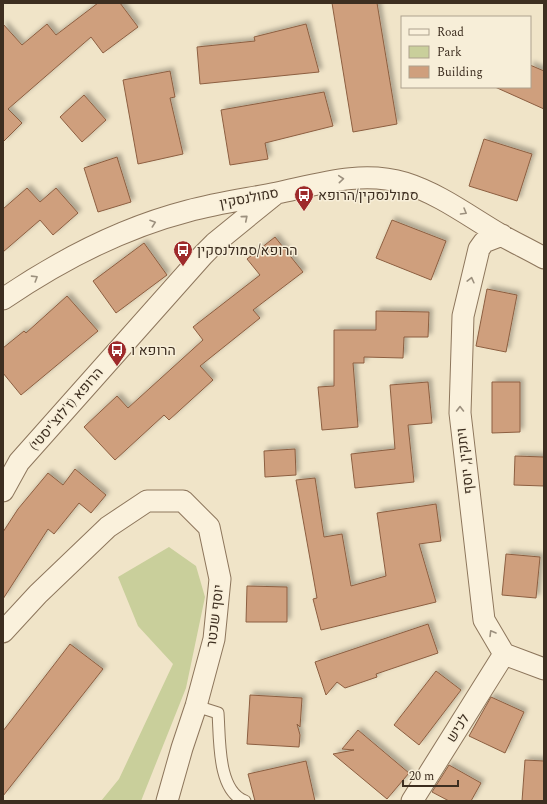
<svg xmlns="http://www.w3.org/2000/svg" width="547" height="804" font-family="Spectral,Heebo,serif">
  <defs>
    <filter id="shadow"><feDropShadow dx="3.5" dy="-3.5" stdDeviation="2" flood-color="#0004"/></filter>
  </defs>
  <rect width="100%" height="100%" fill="#f0e4c8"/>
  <path fill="#c9cf9b" d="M 169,547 L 196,566 L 205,597 L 186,688 L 141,801 L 101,801 L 119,779 L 173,664 L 138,626 L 118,577 Z"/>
  <path fill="#cf9f7d" stroke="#8d5f41" filter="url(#shadow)" d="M 98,3 L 120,3 L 138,27 L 103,53 L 91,37 L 8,109 L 22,123 L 3,142 L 3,24 L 22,45 L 47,24 L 56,35 Z
    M 332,3 L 377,3 L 397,124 L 353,132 Z
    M 306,24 L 319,72 L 200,84 L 197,47 L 255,41 L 254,37 Z
    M 530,65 L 544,71 L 544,109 L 495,87 L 530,87 Z
    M 170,71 L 175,97 L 170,98 L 183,154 L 138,164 L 123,80 Z
    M 324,92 L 333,126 L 265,143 L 268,159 L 230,165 L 221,110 Z
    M 84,95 L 106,120 L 82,142 L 60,117 Z
    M 484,139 L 532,154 L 517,201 L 469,186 Z
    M 117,157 L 131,202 L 98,212 L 84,168 Z
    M 27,188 L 40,202 L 56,188 L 78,213 L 53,235 L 40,220 L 3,252 L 3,209 Z
    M 392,220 L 446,241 L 431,280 L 376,258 Z
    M 275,237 L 303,272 L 253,310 L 260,318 L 200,366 L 213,380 L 169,420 L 164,415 L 115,460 L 84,427 L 117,396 L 128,408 L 203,340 L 193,327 L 260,275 L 247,259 Z
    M 144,243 L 167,275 L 116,313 L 93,281 Z
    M 487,289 L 517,295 L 506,352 L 476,346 Z
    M 67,296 L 98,331 L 21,395 L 3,373 L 3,348 L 24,331 L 26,333 Z
    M 376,311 L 429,312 L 428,337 L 404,337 L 403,358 L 364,357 L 364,363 L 353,363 L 358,427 L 322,430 L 318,387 L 334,386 L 334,330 L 376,330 Z
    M 428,382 L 432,423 L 408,425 L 414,482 L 355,488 L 351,454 L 395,449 L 390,385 Z
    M 492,382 L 520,382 L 520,432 L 492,433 Z
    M 295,449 L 296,475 L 265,477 L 264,451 Z
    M 515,456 L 544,457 L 544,486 L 514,485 Z
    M 75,469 L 106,495 L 91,513 L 79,503 L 54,534 L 48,529 L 3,599 L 3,532 L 18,509 L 48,473 L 63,485 Z
    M 315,478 L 324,537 L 342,534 L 351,586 L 386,576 L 377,513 L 436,504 L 441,541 L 419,544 L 436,602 L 321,630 L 313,599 L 317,598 L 296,480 Z
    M 506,554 L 540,557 L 536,598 L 502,595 Z
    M 247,586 L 287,587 L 287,622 L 246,622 Z
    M 428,624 L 438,653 L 376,674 L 377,677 L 345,688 L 337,682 L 326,695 L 315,662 Z
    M 70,644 L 103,669 L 3,796 L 3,731 Z
    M 436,671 L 461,690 L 419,745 L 394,725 Z
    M 250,695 L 302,698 L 300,727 L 297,724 L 300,735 L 299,747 L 247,744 Z
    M 491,697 L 524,712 L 505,753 L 469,736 Z
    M 358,730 L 409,773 L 387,799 L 333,754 L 354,750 L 342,749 Z
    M 525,760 L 544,761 L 544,801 L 522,801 Z
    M 306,761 L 315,801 L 255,801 L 248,774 Z
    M 449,765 L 481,783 L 471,801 L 449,801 L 432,792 Z"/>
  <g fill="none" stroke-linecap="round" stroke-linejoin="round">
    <defs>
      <path id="lane" d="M 196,706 L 218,713 C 220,738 217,791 245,801"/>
      <path id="street" d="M 502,235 L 484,242 L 479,249 L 463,316 L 460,413 L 484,620 L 504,654 L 544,669
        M 3,299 C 59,261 122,228 188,211 C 217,203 247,199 277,193 C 319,184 362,170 405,183 C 440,194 470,217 501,235 C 515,243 530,250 544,258
        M 3,491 L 19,462 L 203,255 L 215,243 L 274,195
        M 3,632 L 38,594 L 108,527 L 147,501 L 183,501 L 209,527 L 220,579 L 214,639 L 196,706 L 182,748 L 167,801
        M 412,801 L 504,654"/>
    </defs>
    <use href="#lane" stroke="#8d765c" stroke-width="13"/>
    <use href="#street" stroke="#8d765c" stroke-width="23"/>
    <use href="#lane" stroke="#faf1dc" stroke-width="11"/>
    <use href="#street" stroke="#faf1dc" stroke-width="21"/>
  </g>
  <defs><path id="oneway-chevron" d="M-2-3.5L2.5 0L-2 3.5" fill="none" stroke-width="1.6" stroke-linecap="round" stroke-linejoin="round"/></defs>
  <g stroke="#9c907e">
    <use href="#oneway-chevron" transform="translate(341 179) rotate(-5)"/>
    <use href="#oneway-chevron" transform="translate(464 212) rotate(30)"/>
    <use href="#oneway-chevron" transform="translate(245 218) rotate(-40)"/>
    <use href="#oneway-chevron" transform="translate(153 223) rotate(-19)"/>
    <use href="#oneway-chevron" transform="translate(35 278) rotate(-32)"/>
    <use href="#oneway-chevron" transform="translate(471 280) rotate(-76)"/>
    <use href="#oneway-chevron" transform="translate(460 409) rotate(-90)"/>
    <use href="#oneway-chevron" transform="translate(492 633) rotate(-121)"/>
  </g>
  <defs>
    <symbol id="bus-pin" viewBox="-11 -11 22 30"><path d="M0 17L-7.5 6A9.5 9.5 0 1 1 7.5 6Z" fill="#9e2a2b" stroke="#f7eed8"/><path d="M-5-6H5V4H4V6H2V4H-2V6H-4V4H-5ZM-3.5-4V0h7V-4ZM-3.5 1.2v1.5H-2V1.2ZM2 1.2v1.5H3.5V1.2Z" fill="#fff"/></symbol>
  </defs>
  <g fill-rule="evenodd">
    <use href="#bus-pin" x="293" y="184" width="22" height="30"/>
    <use href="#bus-pin" x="172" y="239" width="22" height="30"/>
    <use href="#bus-pin" x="106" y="339" width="22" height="30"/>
  </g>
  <g text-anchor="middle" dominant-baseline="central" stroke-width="3" stroke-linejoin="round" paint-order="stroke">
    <g font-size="14" fill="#3d2e20" stroke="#f7eed8" text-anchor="start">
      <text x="318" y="195">סמולנסקין/הרופא</text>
      <text x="197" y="250">הרופא/סמולנסקין</text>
      <text x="131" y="350">הרופא ו</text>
    </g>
    <g font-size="14" fill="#3d2e20" stroke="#f7eed8">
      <text transform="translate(249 198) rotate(-11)">סמולנסקין</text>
      <text transform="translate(66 409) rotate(-49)">הרופא (ז'לוצ'יסטי)</text>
      <text transform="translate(465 461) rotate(-97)">ויתקין, יוסף</text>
      <text transform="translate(215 616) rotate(-83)">יוסף שכטר</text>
      <text transform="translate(458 728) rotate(-58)">לכיש</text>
    </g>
  </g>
  <rect width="547" height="804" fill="none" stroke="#3d2e20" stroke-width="8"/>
  <rect x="401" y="16" width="130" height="72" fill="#f7eed8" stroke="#ada18e"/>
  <rect x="409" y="29" width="20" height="6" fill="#faf1dc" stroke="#ada18e"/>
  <text x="437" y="36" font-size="12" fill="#3d2e20">Road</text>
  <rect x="409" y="46" width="20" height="12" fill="#c9cf9b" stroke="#ada18e"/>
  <text x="437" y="56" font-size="12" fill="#3d2e20">Park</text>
  <rect x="409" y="66" width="20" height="12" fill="#cf9f7d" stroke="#ada18e"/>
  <text x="437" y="76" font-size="12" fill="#3d2e20">Building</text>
  <path d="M403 780v6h55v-6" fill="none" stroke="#3d2e20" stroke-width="2"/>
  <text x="409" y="780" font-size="12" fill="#3d2e20" stroke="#f7eed8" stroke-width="3" paint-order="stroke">20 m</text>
</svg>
